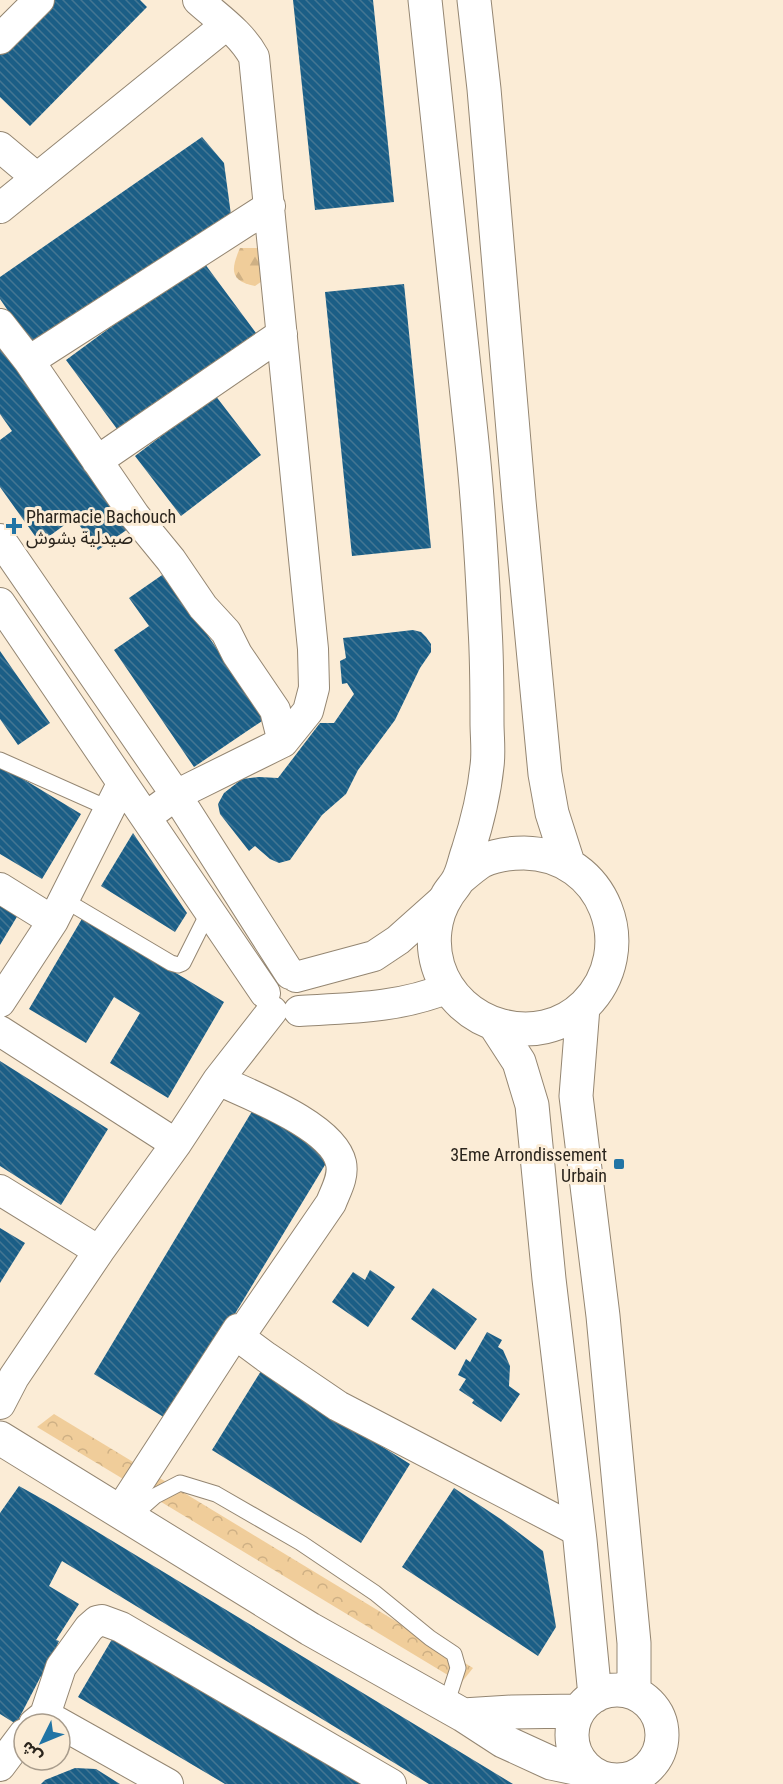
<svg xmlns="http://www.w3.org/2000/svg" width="783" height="1784" font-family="'Roboto Condensed','Noto Sans Arabic',sans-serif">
  <defs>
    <pattern id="forest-firs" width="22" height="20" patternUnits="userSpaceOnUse" patternTransform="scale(1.5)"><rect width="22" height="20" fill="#f0cd9a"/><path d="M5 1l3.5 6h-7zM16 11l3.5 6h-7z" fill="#ceb084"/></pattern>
    <pattern id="park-crowns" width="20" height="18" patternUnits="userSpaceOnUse" patternTransform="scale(1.5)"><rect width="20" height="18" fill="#f0cd9a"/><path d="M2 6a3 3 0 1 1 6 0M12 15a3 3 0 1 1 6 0" fill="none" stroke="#ceb084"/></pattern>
    <pattern id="building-back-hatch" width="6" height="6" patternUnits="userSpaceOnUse" patternTransform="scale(1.5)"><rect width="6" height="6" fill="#1b5e86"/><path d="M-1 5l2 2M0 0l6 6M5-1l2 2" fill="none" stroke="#447693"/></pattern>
  </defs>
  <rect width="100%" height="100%" fill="#fbecd6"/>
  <path fill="url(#forest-firs)" d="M 240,248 L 261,248 L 268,277 L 255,286 C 229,281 231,269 240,248 Z"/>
  <path fill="url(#park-crowns)" d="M 54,1414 L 473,1668 L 461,1683 L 37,1427 Z"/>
  <path fill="url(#building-back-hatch)" d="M 51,0 L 140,0 L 147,7 L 30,126 L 0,97 L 0,51 Z
    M 293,0 L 373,0 L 394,202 L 315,210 Z
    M 202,137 L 224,163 L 231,215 L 37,353 L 0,299 L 0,277 Z
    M 202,260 L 256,333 L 120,433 L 66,360 Z
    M 404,284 L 431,548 L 352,556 L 325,292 Z
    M 0,335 L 135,524 L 98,550 L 74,518 L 40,543 L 0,487 L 0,440 L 12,431 L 0,414 Z
    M 215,395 L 261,455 L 181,516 L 135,456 Z
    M 165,573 L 265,719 L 194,767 L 114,650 L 149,626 L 129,598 Z
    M 413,630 L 421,632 L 426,637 L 431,644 L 431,652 L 420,668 L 395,720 L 358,770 L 346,794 L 322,815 L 290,860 L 279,863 L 270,859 L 255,846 L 249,851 L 220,814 L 218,804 L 224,793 L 242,779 L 259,777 L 278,778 L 320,723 L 334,723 L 354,694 L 347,683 L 342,684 L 340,661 L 346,658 L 343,638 Z
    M 0,651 L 50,723 L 18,745 L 0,719 Z
    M 0,765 L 81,814 L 42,879 L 0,854 Z
    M 133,833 L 187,913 L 175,932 L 101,886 Z
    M 0,898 L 21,910 L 0,945 Z
    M 83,917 L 224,1002 L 168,1098 L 110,1063 L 140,1013 L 114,997 L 86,1043 L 29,1009 Z
    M 0,1061 L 108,1129 L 61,1205 L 0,1166 Z
    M 254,1108 L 331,1155 L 170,1421 L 94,1374 Z
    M 0,1228 L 25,1243 L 0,1283 Z
    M 370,1270 L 395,1287 L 368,1327 L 332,1302 L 353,1272 L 365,1280 Z
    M 433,1288 L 477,1319 L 455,1350 L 411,1319 Z
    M 487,1332 L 502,1340 L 498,1347 L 503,1350 L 510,1366 L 509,1386 L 520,1394 L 501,1422 L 472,1403 L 474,1400 L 459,1390 L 466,1379 L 458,1375 L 466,1359 L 470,1362 Z
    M 261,1371 L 410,1464 L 361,1543 L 212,1450 Z
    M 19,1486 L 53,1505 L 513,1784 L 429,1784 L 62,1561 L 49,1586 L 79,1604 L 56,1640 L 59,1641 L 43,1678 L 41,1676 L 16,1724 L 0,1714 L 0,1513 Z
    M 454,1488 L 502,1520 L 543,1551 L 556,1627 L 538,1656 L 402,1567 Z
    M 118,1629 L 380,1784 L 225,1784 L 78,1697 Z
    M 75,1768 L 96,1769 L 120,1784 L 41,1784 L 45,1780 Z"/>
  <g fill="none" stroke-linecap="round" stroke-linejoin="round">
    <defs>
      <path id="service" d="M 0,760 L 110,809
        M 63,899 L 171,963 L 178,965 L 183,963 L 209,911
        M 130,1518 L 155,1496 L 180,1483 L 216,1494 L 301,1543 L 375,1593 L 430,1638 L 454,1654 L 458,1668 L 446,1705"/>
      <path id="minor" d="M 0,39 L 39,0
        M 0,147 L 37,178
        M 0,208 L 226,25
        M 0,324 L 29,361 L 135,516 L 171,560 L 203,607 L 226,632 L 237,654 L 275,710 L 283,742
        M 29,361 L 270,206
        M 97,461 L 282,334
        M 0,539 L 176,795 L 290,974
        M 0,603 L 265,993
        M 146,817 L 176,795 L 283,742 L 308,711 L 314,688 L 313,649 L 254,57 C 241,33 218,18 198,0
        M 0,888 L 53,921
        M 296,977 L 374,956 L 398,940 L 444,899
        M 0,1002 L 53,921 L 122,784
        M 299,1011 C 351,1008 399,1008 448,988
        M 0,1031 L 176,1144
        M 218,1080 C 250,1095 333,1126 341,1163 C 344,1177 336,1190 331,1203 L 239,1337 L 266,1357 L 338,1406 L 578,1531
        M 0,1190 L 99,1251
        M 0,1404 L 14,1377 L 99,1251 L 176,1144 L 218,1080 L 272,1011
        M 120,1511 L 238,1329 L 239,1337
        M 45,1715 L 168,1784
        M 34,1724 L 45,1715 L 61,1667 L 89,1628 L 97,1621 L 102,1620 L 121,1627 L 391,1784
        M 0,1766 L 24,1734"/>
      <path id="tertiary" d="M 425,0 C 440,144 456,289 471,433 C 478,498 482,563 485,628 C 487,660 487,691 487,722 C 487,737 489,752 487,766 C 484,795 477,823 468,851 C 465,859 463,870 459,878 C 456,885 450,890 447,896 C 434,916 431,943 438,966 C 457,1027 538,1051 585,1005 C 641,949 604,854 524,853 C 511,853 495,855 482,861 C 474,866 466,873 459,879
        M 474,0 L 484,89 L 519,501 L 545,774 L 552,813 L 568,863
        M 583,1007 L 576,1096 L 603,1316 L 634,1643 L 634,1692
        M 495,1025 L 519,1062 L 532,1105 L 549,1279 L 580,1540 L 595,1696
        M 0,1438 L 310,1629 L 463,1715 L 503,1741 L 551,1763 L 589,1771
        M572 1735a45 45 0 1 1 90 0a45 45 0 1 1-90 0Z
        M 463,1715 L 512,1712 L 578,1711"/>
    </defs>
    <use href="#service" stroke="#948672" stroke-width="17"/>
    <use href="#minor" stroke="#948672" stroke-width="32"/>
    <use href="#tertiary" stroke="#948672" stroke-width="35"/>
    <use href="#service" stroke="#fff" stroke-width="15"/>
    <use href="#minor" stroke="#fff" stroke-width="30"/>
    <use href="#tertiary" stroke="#fff" stroke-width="33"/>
  </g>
  <g fill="#2174a5" stroke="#fbecd6" stroke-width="2">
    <path d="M11 517h6v6h6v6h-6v6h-6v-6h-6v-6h6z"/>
    <rect x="613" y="1158" width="12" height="12" rx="3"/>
  </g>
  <g text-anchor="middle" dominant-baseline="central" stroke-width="6" stroke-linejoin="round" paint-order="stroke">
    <g font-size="18" fill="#2b251d" stroke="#fbecd6" text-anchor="start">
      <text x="26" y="516">Pharmacie Bachouch<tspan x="26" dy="21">صيدلية بشوش</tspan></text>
      <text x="607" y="1154" text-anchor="end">3Eme Arrondissement<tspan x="607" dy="21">Urbain</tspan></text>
    </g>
  </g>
  <g transform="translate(42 1742) rotate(227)"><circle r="28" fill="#fbecd6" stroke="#a89c8c" stroke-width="1.5"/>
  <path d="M0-4.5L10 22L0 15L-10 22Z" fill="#2174a5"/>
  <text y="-9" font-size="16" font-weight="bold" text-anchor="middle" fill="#2b251d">ش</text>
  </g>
</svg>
